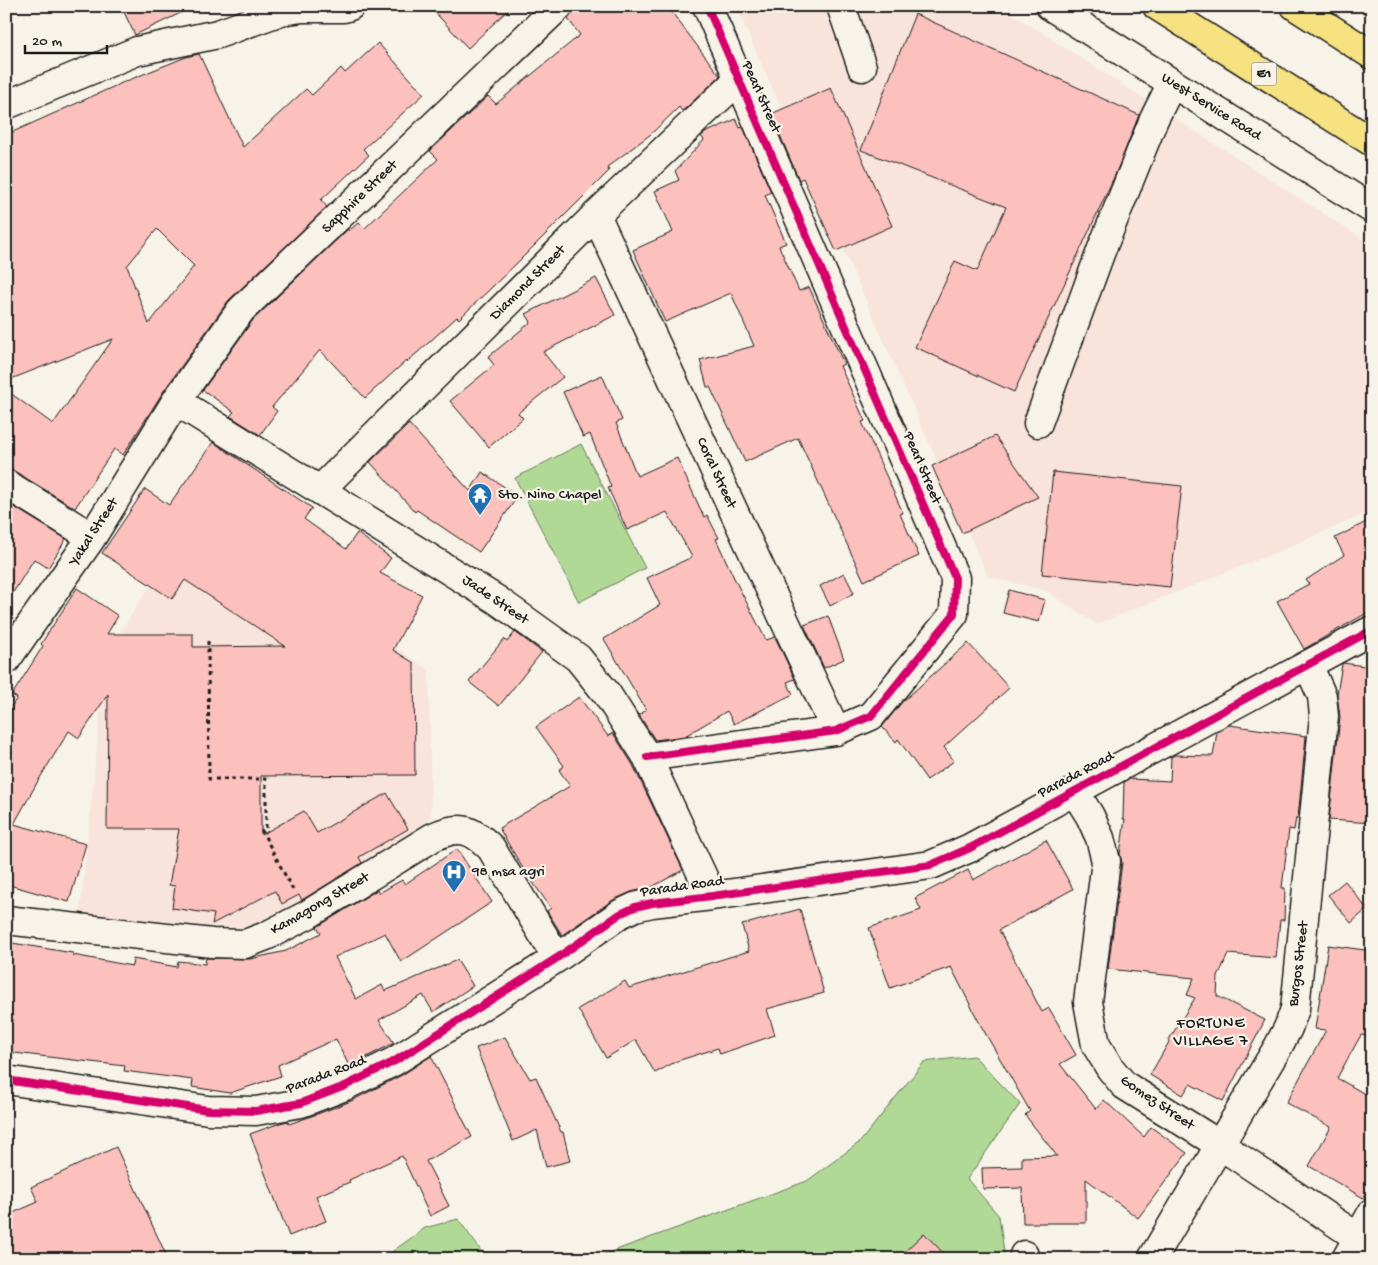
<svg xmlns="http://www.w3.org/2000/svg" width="1378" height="1265" font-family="'Gochi Hand',sans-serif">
  <rect width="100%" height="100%" fill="#f7f3e8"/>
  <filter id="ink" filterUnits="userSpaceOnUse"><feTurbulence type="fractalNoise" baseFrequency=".02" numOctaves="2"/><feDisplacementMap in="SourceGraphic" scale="10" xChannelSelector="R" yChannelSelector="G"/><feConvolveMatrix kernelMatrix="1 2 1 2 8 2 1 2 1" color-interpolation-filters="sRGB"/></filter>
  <g filter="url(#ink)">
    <path fill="#f8e4db" d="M 736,6 L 1000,6 L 1372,245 L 1372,511 L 1282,550 L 1097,624 L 1044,590 L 988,577 Z
      M 195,516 L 248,549 L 429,670 L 431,830 L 346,880 L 260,924 L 225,930 L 80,915 L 102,695 L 92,676 Z"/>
    <path fill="#b1d996" stroke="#667a59" d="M 581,444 L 645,568 L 579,602 L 515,478 Z
      M 974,1056 L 1020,1104 L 967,1179 L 999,1216 L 1005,1259 L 591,1259 L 807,1181 L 860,1142 L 924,1062 Z
      M 458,1219 L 487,1259 L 391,1259 L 393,1251 L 425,1228 Z"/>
    <path fill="#fcc0bd" stroke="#1c1c1c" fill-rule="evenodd" d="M 121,6 L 195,6 L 135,35 Z
      M 429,6 L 512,6 L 468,48 Z
      M 574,6 L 667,6 L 720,76 L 687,107 L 682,111 L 679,107 L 651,134 L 607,167 L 609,171 L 519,261 L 459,319 L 457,317 L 407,362 L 406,361 L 365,398 L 320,350 L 272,407 L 277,411 L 260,435 L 230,416 L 234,412 L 203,390 L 253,320 L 348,229 L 349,231 L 359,222 L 365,228 L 438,159 L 430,151 L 488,96 L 496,104 L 580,35 L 568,19 L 574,11 Z
      M 915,14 L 1139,115 L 1116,173 L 1014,392 L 915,347 L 955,261 L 977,271 L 1006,207 L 861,150 Z
      M 378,43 L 424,94 L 363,149 L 369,155 L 321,200 L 327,207 L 228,301 L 163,392 L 123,455 L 114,449 L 75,508 L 6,466 L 6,390 L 53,424 L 113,339 L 6,381 L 6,135 L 124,82 L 186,57 L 199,54 L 243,147 L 306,89 L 312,95 L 341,68 L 345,73 ZM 157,229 L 194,266 L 149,324 L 127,266 Z
      M 831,88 L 892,226 L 836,251 L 803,178 L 799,180 L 771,114 Z
      M 736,119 L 740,128 L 743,127 L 771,192 L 765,195 L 786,243 L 779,246 L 799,291 L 809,287 L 844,364 L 840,366 L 865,421 L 862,422 L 903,513 L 900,514 L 919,556 L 864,581 L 798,438 L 745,462 L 710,387 L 707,387 L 700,360 L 754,346 L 731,293 L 665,322 L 633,250 L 673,232 L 655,191 L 679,180 L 675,171 L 704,140 L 701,136 L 705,133 Z
      M 596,278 L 615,315 L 543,352 L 563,377 L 518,413 L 523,418 L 489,447 L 450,401 L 494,365 L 488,357 L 531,322 L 526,314 Z
      M 602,375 L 622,420 L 616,423 L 637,476 L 677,458 L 704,517 L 707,515 L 719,538 L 716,539 L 736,582 L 766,640 L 775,637 L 795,679 L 787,682 L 793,694 L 734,724 L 727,711 L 685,736 L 655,740 L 639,715 L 646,710 L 604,639 L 660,605 L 647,578 L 692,557 L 667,512 L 627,530 L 608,488 L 611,487 L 590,434 L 583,437 L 563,392 Z
      M 409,424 L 470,491 L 482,472 L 518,496 L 479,552 L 417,510 L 415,512 L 370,462 Z
      M 995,436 L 1038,497 L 962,533 L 932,466 Z
      M 213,442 L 312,508 L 304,519 L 346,549 L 357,533 L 391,558 L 380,573 L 422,595 L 393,650 L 414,663 L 415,775 L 261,776 L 261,835 L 304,811 L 317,833 L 387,793 L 408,829 L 359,857 L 362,863 L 302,900 L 299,895 L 282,904 L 275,891 L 212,924 L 214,914 L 172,908 L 175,886 L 169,885 L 179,829 L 107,829 L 108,694 L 79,738 L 69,731 L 38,781 L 14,824 L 86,844 L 69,902 L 6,884 L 6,714 L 17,698 L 12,695 L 43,646 L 41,644 L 77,588 L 118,616 L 107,634 L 193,634 L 193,647 L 285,646 L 185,580 L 172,599 L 102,553 L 145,489 L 169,505 Z
      M 1053,472 L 1182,486 L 1170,587 L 1042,574 Z
      M 14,507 L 66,539 L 48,568 L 34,559 L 6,604 L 6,519 Z
      M 1372,519 L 1372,610 L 1304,649 L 1277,601 L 1309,584 L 1306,580 L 1344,555 L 1335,538 Z
      M 844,573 L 854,593 L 830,606 L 820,586 Z
      M 1009,590 L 1045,600 L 1039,622 L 1003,613 Z
      M 828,616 L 844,659 L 824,668 L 804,625 Z
      M 515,632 L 542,652 L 499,706 L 469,682 L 504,639 L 507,642 Z
      M 968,643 L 1009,688 L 944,747 L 954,761 L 927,780 L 898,739 L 896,742 L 882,727 L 902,702 Z
      M 1343,663 L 1372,667 L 1372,823 L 1329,820 L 1340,717 L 1337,694 L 1342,664 Z
      M 579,697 L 608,736 L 613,733 L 633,765 L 683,870 L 652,887 L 631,892 L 613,900 L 562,935 L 547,911 L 551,908 L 522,867 L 499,828 L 570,786 L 559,770 L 564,766 L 536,727 Z
      M 1229,725 L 1306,736 L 1298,818 L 1296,818 L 1294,830 L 1289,829 L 1282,888 L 1285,888 L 1284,920 L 1280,920 L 1276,958 L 1228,954 L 1218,977 L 1217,996 L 1265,1020 L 1223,1101 L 1190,1084 L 1183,1095 L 1150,1075 L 1169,1042 L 1168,1041 L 1195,998 L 1187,995 L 1194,978 L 1108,969 L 1122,863 L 1120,854 L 1125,819 L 1123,819 L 1124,782 L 1130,779 L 1170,781 L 1171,757 L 1175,755 L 1213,756 L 1217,732 Z
      M 1046,840 L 1073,889 L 999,930 L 1042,1012 L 1049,1008 L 1076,1055 L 1060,1064 L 1096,1109 L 1104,1100 L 1144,1137 L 1151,1127 L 1187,1153 L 1138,1218 L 1086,1179 L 1086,1223 L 1023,1223 L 1022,1188 L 983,1189 L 982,1168 L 1022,1167 L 1022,1157 L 1057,1156 L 1025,1115 L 1030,1111 L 980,1024 L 951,967 L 890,988 L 869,928 L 921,910 L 915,898 L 968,870 L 973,880 Z
      M 457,849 L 492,902 L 401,962 L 385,933 L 335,957 L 356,999 L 382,985 L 385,991 L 457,960 L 473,986 L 433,1012 L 423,995 L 379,1020 L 394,1043 L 349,1066 L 336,1039 L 278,1065 L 281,1076 L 230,1093 L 192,1087 L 193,1080 L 124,1071 L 125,1066 L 6,1052 L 6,942 L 73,953 L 73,955 L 132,966 L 133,959 L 177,967 L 178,961 L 205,964 L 206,958 L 250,959 L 286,951 L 321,933 L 317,927 L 377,890 L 379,893 L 402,880 L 405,884 Z
      M 1345,881 L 1367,909 L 1351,923 L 1328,895 Z
      M 800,909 L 824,993 L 767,1009 L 775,1035 L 720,1054 L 718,1048 L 677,1061 L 655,1073 L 636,1040 L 606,1058 L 578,1009 L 625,981 L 629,988 L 749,951 L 742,925 Z
      M 1328,945 L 1372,951 L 1372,1005 L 1367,1036 L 1361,1035 L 1337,1078 L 1372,1098 L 1372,1187 L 1365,1199 L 1309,1166 L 1331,1127 L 1286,1103 L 1326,1030 L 1315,1029 Z
      M 505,1037 L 530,1079 L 536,1077 L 561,1132 L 563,1132 L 570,1161 L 546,1167 L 537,1130 L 513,1141 L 476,1048 Z
      M 431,1056 L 472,1137 L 426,1161 L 449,1206 L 430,1216 L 402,1156 L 349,1180 L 350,1182 L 316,1196 L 326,1221 L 289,1236 L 250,1134 L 280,1123 L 288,1121 L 289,1124 L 320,1113 L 351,1101 L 402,1075 Z
      M 116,1147 L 168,1259 L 6,1259 L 6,1216 L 38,1202 L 31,1187 Z
      M 924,1233 L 949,1259 L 897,1259 Z"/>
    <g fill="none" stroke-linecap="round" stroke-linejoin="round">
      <defs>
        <path id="minor" d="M 841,6 L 862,67
          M 1050,6 L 1372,209
          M 6,105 L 137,51 L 218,34 L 281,11 L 303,8 L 344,8 L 350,6
          M 596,215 L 836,731
          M 176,401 L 497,600 L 578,658 L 607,694 L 647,757 L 712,896
          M 1038,423 L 1101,251 L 1154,119 L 1172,83
          M 6,484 L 92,537
          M 320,490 L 596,215 L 739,79
          M 6,660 L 92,537 L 176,401 L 241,310 L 559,6
          M 647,757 L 836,731 L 871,716 L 954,614 L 955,578 L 707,6
          M 1075,792 L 1090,816 L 1100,838 L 1106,861 L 1088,1002 L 1096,1045 L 1110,1068 L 1124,1085 L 1220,1145 L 1372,1247
          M 6,920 L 212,943 L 245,944 L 266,936 L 307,915 L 433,837 C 459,825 471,828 491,848 L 557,958
          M 6,1080 L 208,1110 L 256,1111 L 301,1103 L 345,1086 L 395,1061 L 557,958 L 620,914 L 635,907 L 652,903 L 712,896 L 931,865 L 970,848 L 1372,630
          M 1024,1255 L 1025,1259
          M 1152,1259 L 1278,1047 L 1288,1028 L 1295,1009 L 1324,716 L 1322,696 L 1308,665
          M 1346,1259 L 1372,1213"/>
        <path id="highway" d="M 1157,6 L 1372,142
          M 1295,6 L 1372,55"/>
      </defs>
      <use href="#minor" stroke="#1c1c1c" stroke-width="31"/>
      <use href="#highway" stroke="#1c1c1c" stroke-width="31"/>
      <path stroke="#1c1c1c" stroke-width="3" stroke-dasharray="4 4" stroke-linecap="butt" d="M 208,641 L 209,779 L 266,779 L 266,829 L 262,831 L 294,892"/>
      <use href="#minor" stroke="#f7f3e8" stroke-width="28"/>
      <use href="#highway" stroke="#f7e281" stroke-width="28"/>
      <defs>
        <path id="cycleway" d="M 647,757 L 836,731 L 871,716 L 954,614 L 955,578 L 707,6
          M 6,1080 L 208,1110 L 256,1111 L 301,1103 L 345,1086 L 395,1061 L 557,958 L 620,914 L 635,907 L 652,903 L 712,896 L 931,865 L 970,848 L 1372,630"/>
      </defs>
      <use href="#cycleway" stroke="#f7f3e8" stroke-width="11"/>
      <use href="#cycleway" stroke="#d6006c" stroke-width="8"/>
    </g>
  </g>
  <defs>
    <symbol id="temple-pin" viewBox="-11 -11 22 30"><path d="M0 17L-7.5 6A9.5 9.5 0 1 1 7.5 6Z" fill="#1f6fb2" stroke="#f7f3e8"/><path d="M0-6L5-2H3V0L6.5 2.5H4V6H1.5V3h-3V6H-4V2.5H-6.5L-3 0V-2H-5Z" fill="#fff"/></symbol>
    <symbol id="hospital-pin" viewBox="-11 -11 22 30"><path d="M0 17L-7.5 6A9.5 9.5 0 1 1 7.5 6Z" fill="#1f6fb2" stroke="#f7f3e8"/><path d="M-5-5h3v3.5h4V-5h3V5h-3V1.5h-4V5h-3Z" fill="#fff"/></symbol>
  </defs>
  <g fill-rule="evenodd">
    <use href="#temple-pin" x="466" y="481" width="28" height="38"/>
    <use href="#hospital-pin" x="440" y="858" width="28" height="38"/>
  </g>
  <g text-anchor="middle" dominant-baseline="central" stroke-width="4.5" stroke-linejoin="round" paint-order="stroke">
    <rect fill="#f7f3e8" stroke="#5e5c59" stroke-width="1" x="1251.5" y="62.5" width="25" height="23" rx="4"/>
    <g font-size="14" font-weight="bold" fill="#1c1c1c">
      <text x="1264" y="74">E1</text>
    </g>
    <g font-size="15" fill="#1c1c1c" stroke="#f7f3e8">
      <text transform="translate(761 97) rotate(66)">Pearl Street</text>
      <text transform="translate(1211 107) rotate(32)">West Service Road</text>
      <text transform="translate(360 197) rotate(-44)">Sapphire Street</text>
      <text transform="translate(528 283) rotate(-45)">Diamond Street</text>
      <text transform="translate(922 468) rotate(67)">Pearl Street</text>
      <text transform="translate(716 473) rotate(65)">Coral Street</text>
      <text transform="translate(94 532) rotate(-57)">Yakal Street</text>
      <text transform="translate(495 600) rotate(34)">Jade Street</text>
      <text transform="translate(1076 775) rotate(-28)">Parada Road</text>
      <text transform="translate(682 887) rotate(-8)">Parada Road</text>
      <text transform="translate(320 904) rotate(-30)">Kamagong Street</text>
      <text transform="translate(1299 964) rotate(-83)">Burgos Street</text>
      <text transform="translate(326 1075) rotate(-21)">Parada Road</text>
      <text transform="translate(1157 1103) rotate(34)">Gomez Street</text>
    </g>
    <g font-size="15" fill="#1c1c1c" stroke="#f7f3e8" text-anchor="start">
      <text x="498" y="495">Sto. Nino Chapel</text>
      <text x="472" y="872">98 msa agri</text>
    </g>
    <g font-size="16" letter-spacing="1" fill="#1c1c1c" stroke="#f7f3e8">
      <text x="1211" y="1024">FORTUNE<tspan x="1211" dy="18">VILLAGE 7</tspan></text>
    </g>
  </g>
  <rect width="1378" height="1265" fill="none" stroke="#f7f3e8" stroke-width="25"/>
  <rect x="12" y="12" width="1353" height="1240" fill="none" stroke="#1c1c1c" stroke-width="2" filter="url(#ink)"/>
  <path d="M25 45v8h82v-8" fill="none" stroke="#1c1c1c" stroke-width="2.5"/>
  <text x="32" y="45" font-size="15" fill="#1c1c1c" stroke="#f7f3e8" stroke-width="4" paint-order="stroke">20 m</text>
</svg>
